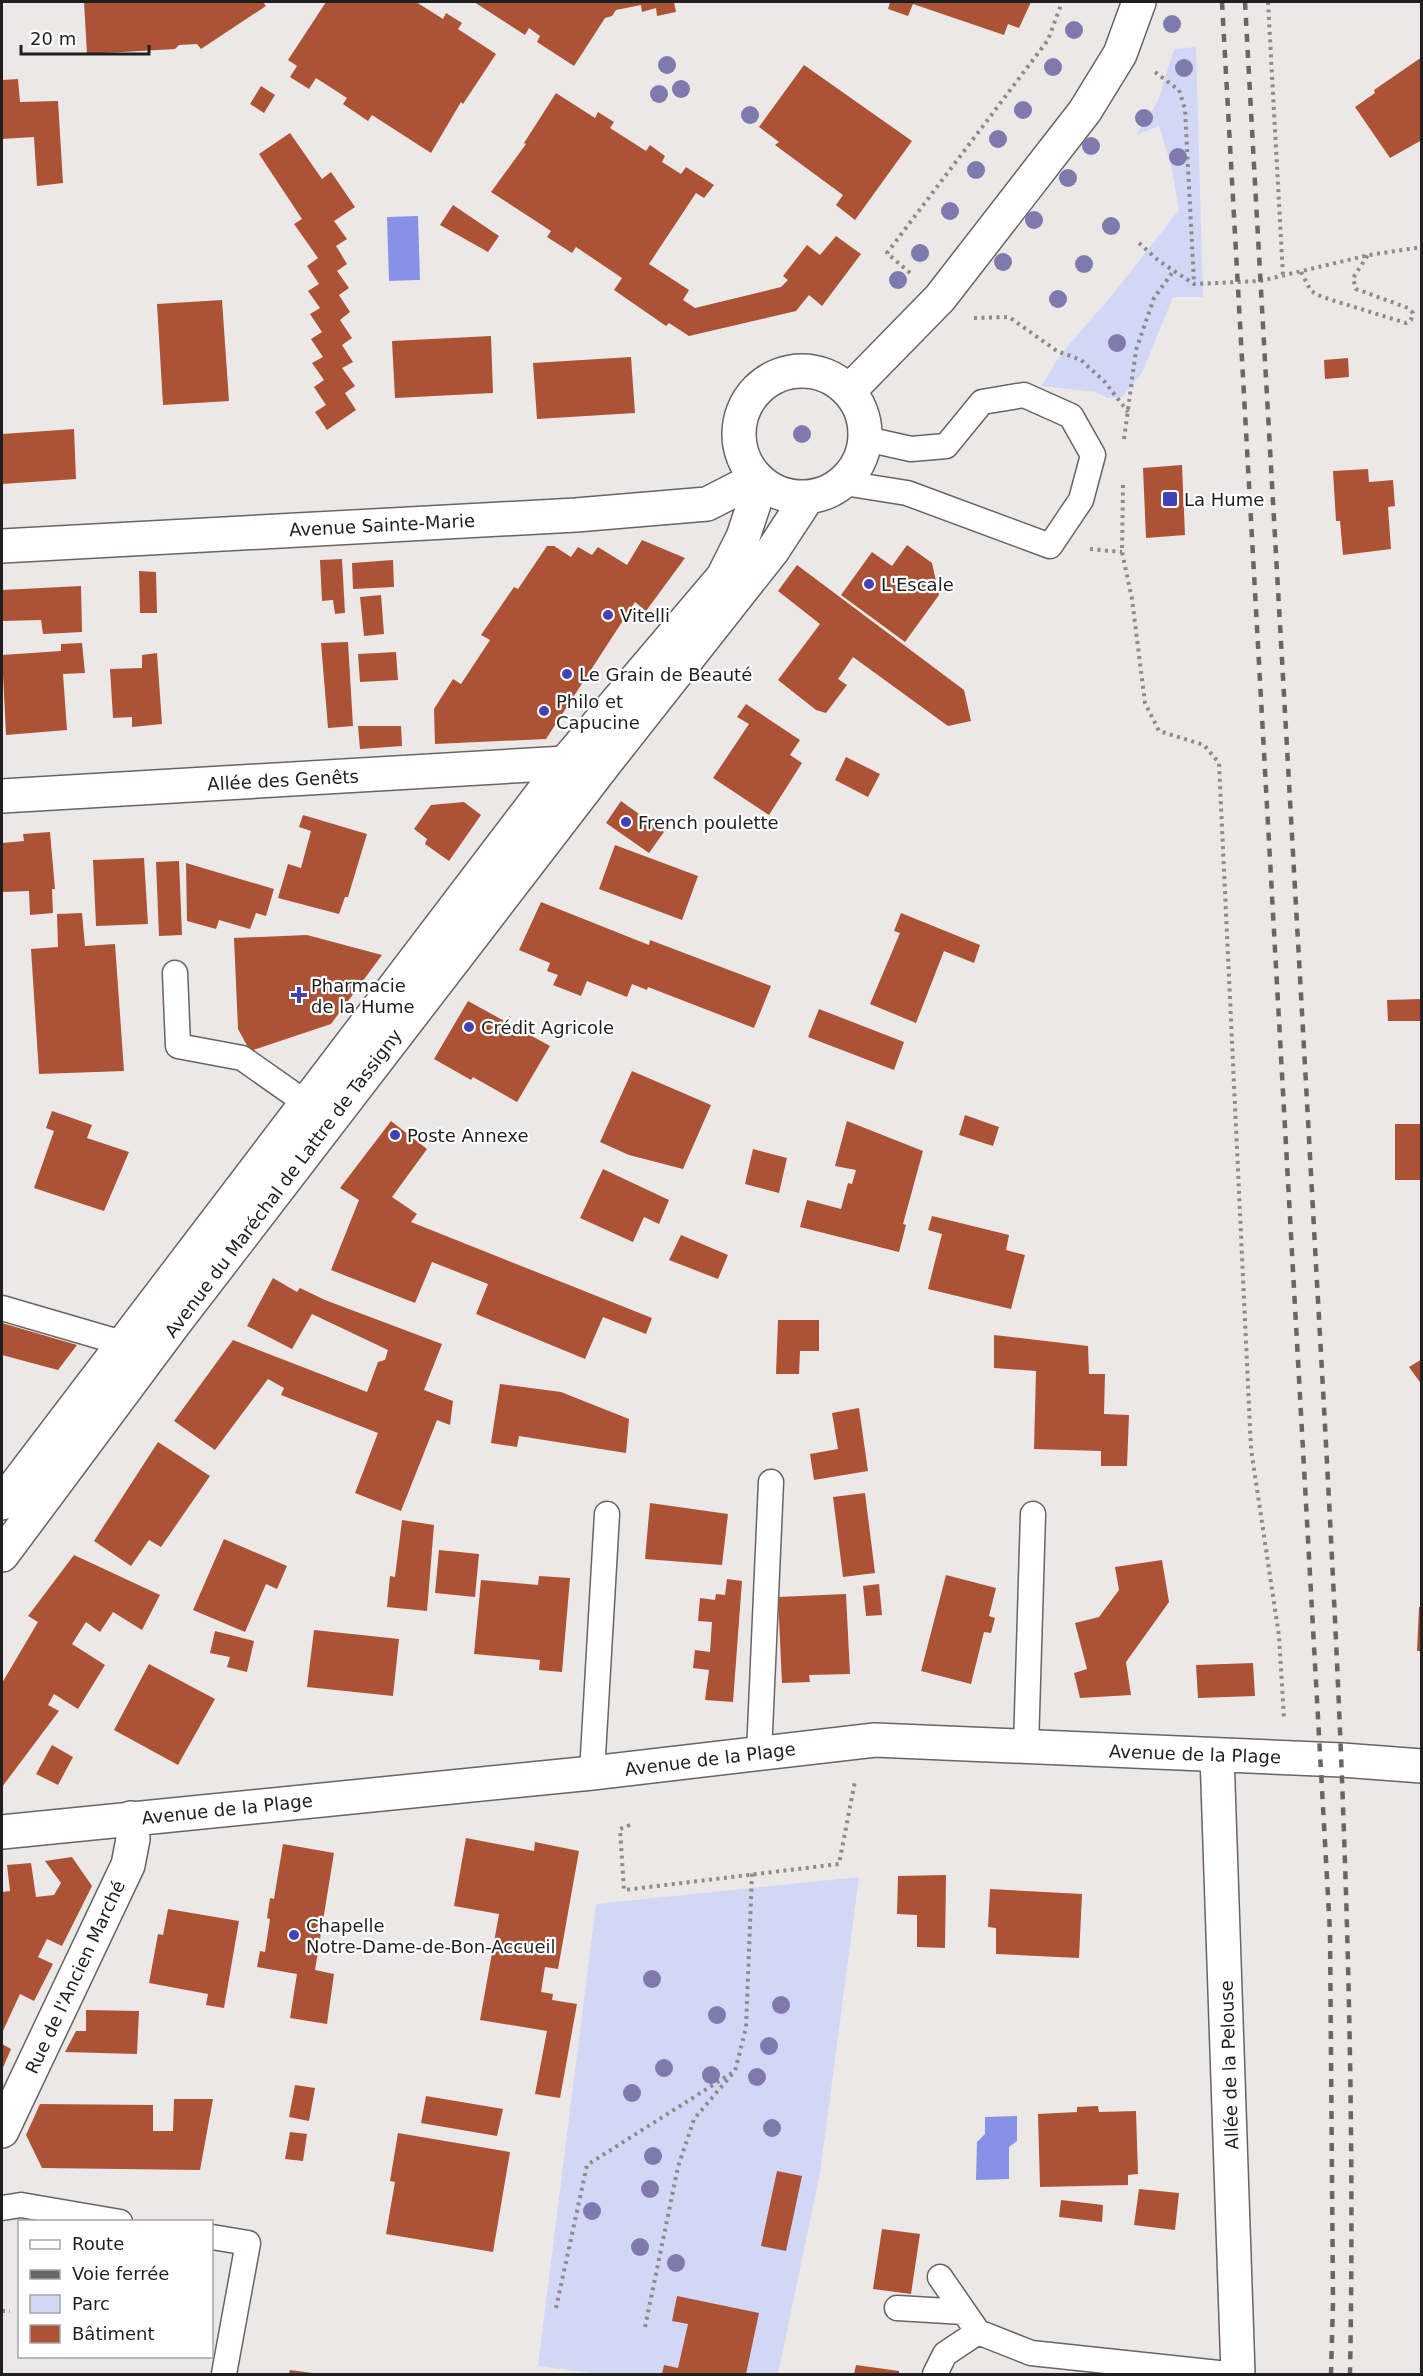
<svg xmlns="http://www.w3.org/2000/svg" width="1423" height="2376" font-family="'DejaVu Sans',sans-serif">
  <rect width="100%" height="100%" fill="#ece8e7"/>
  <path fill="#d2d7f6" d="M 1196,47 L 1203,297 L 1173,297 L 1142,373 L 1122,397 L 1108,398 L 1096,392 L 1041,386 L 1061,354 L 1113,294 L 1179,210 L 1171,165 L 1159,126 L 1136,135 L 1158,101 L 1174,49 Z
    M 859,1877 L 820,2173 L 778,2374 L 600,2374 L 538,2366 L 596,1904 Z"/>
  <path fill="#8792e6" d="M 418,216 L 420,280 L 389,281 L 387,217 Z
    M 1017,2116 L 1017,2141 L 1009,2147 L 1009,2179 L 976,2180 L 977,2142 L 985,2134 L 985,2117 Z"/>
  <path fill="#ac5336" d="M 84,2 L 263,2 L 266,6 L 201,49 L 197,44 L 179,45 L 175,49 L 87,54 Z
    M 326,2 L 416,2 L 443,19 L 446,13 L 462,23 L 458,29 L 496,54 L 463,104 L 461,102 L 431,153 L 372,115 L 368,121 L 343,104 L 347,98 L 316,78 L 309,89 L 290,77 L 297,66 L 288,60 Z
    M 474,2 L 674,2 L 676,12 L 657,16 L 656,8 L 642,12 L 641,5 L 616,10 L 612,16 L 605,18 L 574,66 L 537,42 L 540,36 L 529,28 L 525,35 Z
    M 890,2 L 1031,2 L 1019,28 L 1008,24 L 1004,35 L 913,4 L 908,16 L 888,9 Z
    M 1422,57 L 1422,140 L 1390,158 L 1355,107 L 1375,93 L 1374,90 Z
    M 804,65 L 912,141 L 855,220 L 836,205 L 843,195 L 775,145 L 779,142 L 759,127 Z
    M 18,79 L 20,102 L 58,101 L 63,183 L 37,186 L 34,137 L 2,139 L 2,80 Z
    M 261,86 L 275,95 L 264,113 L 250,104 Z
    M 556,93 L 595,118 L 598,112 L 614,122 L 610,128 L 646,151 L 650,145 L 665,156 L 662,162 L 681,174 L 686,167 L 714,185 L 704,198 L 696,193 L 649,264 L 689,290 L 683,300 L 695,308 L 781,287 L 788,280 L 783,276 L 807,245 L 820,255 L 836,236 L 861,254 L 822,306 L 809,295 L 796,311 L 689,336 L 669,323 L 666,326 L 614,290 L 622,278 L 576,247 L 572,253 L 547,237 L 551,231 L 491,192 L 526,144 L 524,143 Z
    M 290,133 L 322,179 L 331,172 L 355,207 L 334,221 L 347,239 L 336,246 L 347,264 L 337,271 L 349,288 L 339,295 L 350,312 L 340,320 L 352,338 L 342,345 L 353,362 L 342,368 L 355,386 L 345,393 L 356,410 L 327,430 L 315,412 L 326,405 L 314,387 L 324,380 L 312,363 L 323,357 L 311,339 L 322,332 L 310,314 L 320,308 L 308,291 L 319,284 L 307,266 L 318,258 L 294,224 L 302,219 L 259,154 Z
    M 453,205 L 499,236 L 488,252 L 440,225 Z
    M 222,300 L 229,401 L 163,405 L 157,304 Z
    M 491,336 L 493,393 L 395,398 L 392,341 Z
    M 631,357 L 635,413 L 537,419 L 533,363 Z
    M 1348,358 L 1349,377 L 1325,379 L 1324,360 Z
    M 74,429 L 76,479 L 2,484 L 2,434 Z
    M 1182,465 L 1185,535 L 1146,538 L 1143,468 Z
    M 1368,469 L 1369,482 L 1393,480 L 1395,506 L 1388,507 L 1391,549 L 1343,555 L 1340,521 L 1336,521 L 1333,471 Z
    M 642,540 L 685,558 L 646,611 L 635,602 L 546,739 L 435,744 L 434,709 L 453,679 L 461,684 L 490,640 L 481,635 L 514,587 L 518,589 L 547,546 L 554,546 L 571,557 L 578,547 L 592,555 L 598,547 L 627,565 Z
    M 907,545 L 932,563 L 939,595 L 905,642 L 841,595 L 872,552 L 892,566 Z
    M 342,559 L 345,613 L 335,614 L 333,600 L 322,601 L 320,560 Z
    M 393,560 L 394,587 L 353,589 L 352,563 Z
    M 797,565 L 964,690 L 971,721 L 948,726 L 853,657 L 838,679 L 847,685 L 826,713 L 816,710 L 778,680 L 820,624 L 778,591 Z
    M 139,571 L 156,572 L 157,613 L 140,613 Z
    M 81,586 L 82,632 L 43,634 L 41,620 L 2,621 L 2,590 Z
    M 381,595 L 384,634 L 364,636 L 360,597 Z
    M 348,642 L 353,726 L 328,728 L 321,643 Z
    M 82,643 L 85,673 L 63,674 L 67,730 L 6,735 L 2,655 L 61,651 L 61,644 Z
    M 396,652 L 398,680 L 360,682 L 358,654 Z
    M 157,653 L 162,724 L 132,727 L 132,717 L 113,718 L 110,669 L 142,668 L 142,655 Z
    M 746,704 L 800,740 L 790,755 L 802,763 L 769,815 L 713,778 L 749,724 L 737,717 Z
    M 358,726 L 401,726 L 402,746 L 360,749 Z
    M 846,757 L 880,774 L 868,797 L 835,780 Z
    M 621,801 L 664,832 L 649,853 L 606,823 Z
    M 464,802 L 481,815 L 449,861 L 425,844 L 427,839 L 414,829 L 431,805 Z
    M 303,815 L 367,834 L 348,897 L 345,897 L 339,914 L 278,898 L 288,864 L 301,868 L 311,831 L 299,827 Z
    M 50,832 L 55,889 L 52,889 L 53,913 L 30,915 L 29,891 L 3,892 L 2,843 L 24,841 L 23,834 Z
    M 615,845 L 698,876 L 682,920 L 599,889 Z
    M 144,858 L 148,924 L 96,926 L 93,860 Z
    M 179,861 L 182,935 L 159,936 L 156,862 Z
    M 186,863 L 274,889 L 266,916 L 256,913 L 250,929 L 219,920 L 216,929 L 187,921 Z
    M 541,902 L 649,945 L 650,940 L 771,986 L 754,1028 L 648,987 L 647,990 L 632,984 L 627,997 L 587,981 L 581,996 L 553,985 L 558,975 L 547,971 L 550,963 L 519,950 Z
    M 82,913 L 85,946 L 115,944 L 124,1071 L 39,1074 L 31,949 L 58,947 L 57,914 Z
    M 901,913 L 980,945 L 974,963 L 944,951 L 916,1023 L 870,1004 L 900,933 L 894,931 Z
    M 307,935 L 382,955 L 331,1024 L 250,1051 L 238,1029 L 234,938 Z
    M 1422,999 L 1422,1021 L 1388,1021 L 1387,1000 Z
    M 468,1001 L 550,1046 L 517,1102 L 473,1077 L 471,1080 L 434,1059 Z
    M 819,1009 L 904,1042 L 894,1070 L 808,1037 Z
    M 632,1071 L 711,1105 L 683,1169 L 629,1155 L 600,1142 Z
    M 52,1111 L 92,1125 L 87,1138 L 129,1152 L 104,1211 L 34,1188 L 54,1131 L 46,1128 Z
    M 965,1115 L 999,1127 L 993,1146 L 959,1135 Z
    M 391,1121 L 427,1149 L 392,1197 L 417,1214 L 411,1222 L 652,1318 L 646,1334 L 603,1317 L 585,1359 L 476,1314 L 488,1284 L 432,1262 L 415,1303 L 331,1270 L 359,1200 L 340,1188 Z
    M 847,1121 L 923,1151 L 903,1224 L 906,1225 L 899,1252 L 800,1227 L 807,1200 L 841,1209 L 848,1183 L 852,1184 L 856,1170 L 835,1166 Z
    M 1395,1124 L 1422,1124 L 1422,1180 L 1395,1180 Z
    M 753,1149 L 787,1158 L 779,1193 L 745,1184 Z
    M 603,1169 L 669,1200 L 659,1224 L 644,1217 L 633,1242 L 580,1218 Z
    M 932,1216 L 1009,1235 L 1006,1250 L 1025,1255 L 1011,1309 L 928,1289 L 942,1234 L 928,1230 Z
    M 681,1235 L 728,1255 L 718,1279 L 669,1260 Z
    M 273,1278 L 297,1292 L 300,1288 L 325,1300 L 442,1344 L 424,1390 L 453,1401 L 450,1425 L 437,1420 L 401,1511 L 355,1493 L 378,1433 L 281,1395 L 284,1388 L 268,1379 L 215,1450 L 174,1421 L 233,1340 L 367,1392 L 378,1362 L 385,1360 L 388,1350 L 312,1314 L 292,1349 L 247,1326 Z
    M 778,1320 L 819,1320 L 819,1351 L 800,1351 L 799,1374 L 776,1374 Z
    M 2,1323 L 77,1345 L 58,1370 L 2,1355 Z
    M 994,1335 L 1088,1346 L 1089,1374 L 1105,1374 L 1104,1414 L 1129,1415 L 1127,1466 L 1101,1466 L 1101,1451 L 1034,1449 L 1036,1371 L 994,1368 Z
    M 1422,1359 L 1422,1385 L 1409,1367 Z
    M 500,1384 L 561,1392 L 629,1419 L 626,1453 L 519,1436 L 517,1447 L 491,1443 Z
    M 859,1408 L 868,1471 L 814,1480 L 810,1454 L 838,1449 L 832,1413 Z
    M 158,1442 L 210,1476 L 161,1547 L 149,1540 L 131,1566 L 94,1541 Z
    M 865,1493 L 875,1573 L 843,1577 L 833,1497 Z
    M 650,1503 L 728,1514 L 722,1565 L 645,1559 Z
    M 402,1520 L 434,1525 L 427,1611 L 387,1607 L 390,1576 L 395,1577 Z
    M 224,1539 L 287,1566 L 277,1589 L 266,1584 L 245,1632 L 193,1610 Z
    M 439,1550 L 479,1554 L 475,1597 L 435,1593 Z
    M 74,1555 L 160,1595 L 142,1630 L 113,1612 L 100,1632 L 86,1622 L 72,1644 L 105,1665 L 78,1709 L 54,1694 L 48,1705 L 59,1711 L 2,1787 L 2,1683 L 38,1622 L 28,1616 Z
    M 1162,1560 L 1169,1602 L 1126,1662 L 1131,1695 L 1080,1698 L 1074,1673 L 1087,1669 L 1075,1623 L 1099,1617 L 1119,1590 L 1115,1567 Z
    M 946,1575 L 996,1588 L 989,1616 L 995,1618 L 991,1633 L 984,1632 L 971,1684 L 921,1671 Z
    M 539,1576 L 570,1578 L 562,1672 L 539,1670 L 540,1660 L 474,1654 L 481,1580 L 538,1585 Z
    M 727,1579 L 742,1581 L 733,1702 L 705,1700 L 709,1670 L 693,1668 L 695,1650 L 710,1652 L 712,1622 L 698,1621 L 700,1598 L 715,1600 L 716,1594 L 725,1595 Z
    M 879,1584 L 882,1615 L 866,1616 L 863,1586 Z
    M 846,1594 L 850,1674 L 809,1675 L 810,1682 L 782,1683 L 778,1597 Z
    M 1419,1607 L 1422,1607 L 1422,1651 L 1417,1651 Z
    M 314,1630 L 399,1639 L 393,1696 L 307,1687 Z
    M 215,1631 L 254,1641 L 247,1672 L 227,1667 L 230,1657 L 210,1653 Z
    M 1253,1663 L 1255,1696 L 1198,1698 L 1196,1665 Z
    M 149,1664 L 215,1699 L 178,1765 L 114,1730 Z
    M 52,1745 L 73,1757 L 58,1785 L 36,1774 Z
    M 466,1838 L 534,1851 L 535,1842 L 579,1851 L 558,1969 L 545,1967 L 541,1992 L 553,1994 L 552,2000 L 577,2004 L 560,2098 L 535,2094 L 547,2031 L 480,2020 L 499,1914 L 454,1906 Z
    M 283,1844 L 334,1853 L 315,1970 L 334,1974 L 327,2024 L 290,2018 L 297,1974 L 257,1967 L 260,1951 L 265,1952 L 270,1919 L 267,1918 L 270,1898 L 274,1899 Z
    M 72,1857 L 92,1886 L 62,1946 L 47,1939 L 38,1957 L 53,1964 L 34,2001 L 20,1994 L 2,2033 L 2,1892 L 10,1891 L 7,1865 L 31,1863 L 36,1897 L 54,1895 L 61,1883 L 45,1861 Z
    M 946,1875 L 945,1948 L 917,1947 L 917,1915 L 897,1914 L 898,1876 Z
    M 990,1889 L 1082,1894 L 1079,1958 L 996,1954 L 996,1928 L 988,1927 Z
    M 168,1909 L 239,1921 L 224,2008 L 206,2005 L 208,1994 L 149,1983 L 158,1934 L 163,1935 Z
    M 86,2010 L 139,2011 L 137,2054 L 65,2052 L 76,2031 L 86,2031 Z
    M 2,2044 L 11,2049 L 2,2070 Z
    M 295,2085 L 315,2088 L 309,2121 L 289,2117 Z
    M 426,2096 L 503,2109 L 497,2136 L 421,2123 Z
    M 174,2099 L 213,2099 L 200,2170 L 42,2168 L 26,2135 L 40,2104 L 153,2105 L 153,2131 L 173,2131 Z
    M 1098,2106 L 1099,2112 L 1136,2111 L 1138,2174 L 1128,2175 L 1128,2185 L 1040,2187 L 1038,2114 L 1077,2112 L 1077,2107 Z
    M 290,2132 L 307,2134 L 303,2161 L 285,2159 Z
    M 398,2133 L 510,2152 L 493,2252 L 386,2234 L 395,2182 L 390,2181 Z
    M 777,2171 L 802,2176 L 786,2251 L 761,2246 Z
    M 1139,2189 L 1179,2193 L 1175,2230 L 1134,2225 Z
    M 1061,2200 L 1103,2205 L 1102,2222 L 1059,2217 Z
    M 882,2229 L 920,2234 L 911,2294 L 873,2289 Z
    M 677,2296 L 759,2313 L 746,2374 L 662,2374 L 664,2365 L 678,2368 L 688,2324 L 672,2321 Z
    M 856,2365 L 899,2371 L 899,2374 L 854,2374 Z
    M 290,2370 L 312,2373 L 312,2374 L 289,2374 Z"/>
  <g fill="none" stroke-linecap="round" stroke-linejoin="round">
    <defs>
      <path id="service" d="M 844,483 L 907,493 L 1050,546 L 1081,500 L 1093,455 L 1071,416 L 1024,395 L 982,402 L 946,446 L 911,449 L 866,439
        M 175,973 L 178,1046 L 242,1058 L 306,1103
        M 2,1308 L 122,1343
        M 1026,1747 L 1033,1514
        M 759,1754 L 771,1482
        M 592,1773 L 607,1514
        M 2,2208 L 21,2205 L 120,2222
        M 212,2237 L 248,2243 L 224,2374
        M 940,2277 L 978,2332 L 1031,2353 L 1228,2374
        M 897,2308 L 964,2312
        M 935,2374 L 945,2354 L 978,2332"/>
      <path id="minor" d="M 2,546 L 576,515 L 707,504 L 756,479
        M 2,796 L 565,763
        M 1217,1755 L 1238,2374
        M 2,1832 L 592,1773 L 875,1740 L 1342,1760 L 1422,1766
        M 2,2131 L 128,1865 L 133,1839 L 131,1818"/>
      <path id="secondary" d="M739 434a63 63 0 1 1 126 0a63 63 0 1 1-126 0Z
        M 850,390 L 940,298 L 1085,111 L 1120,54 L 1139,2
        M 2,1503 L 565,763 L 723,577 L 743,537 L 761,483
        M 2,1555 L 174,1324 L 606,762 L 773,550 L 807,498"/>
    </defs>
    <use href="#service" stroke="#676463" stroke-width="27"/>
    <use href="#minor" stroke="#676463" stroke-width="36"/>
    <use href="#secondary" stroke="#676463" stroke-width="36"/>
    <path stroke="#8e8b8b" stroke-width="4" stroke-dasharray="3 4.5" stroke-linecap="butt" d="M 1268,2 L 1283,276
      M 1155,72 L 1179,90 L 1185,109 L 1194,283
      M 1139,243 L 1159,261 L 1194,284 L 1260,281 L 1369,255 L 1422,247
      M 1301,272 L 1311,291 L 1322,297 L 1406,323 L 1411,320 L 1413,313 L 1408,308 L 1356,289 L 1353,278 L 1368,255
      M 910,273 L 887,253 L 1048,40 L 1062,2
      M 974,318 L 1009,317 L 1057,351 L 1081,360 L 1105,382 L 1128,412
      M 1124,439 L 1136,350 L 1154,298 L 1174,270
      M 1123,485 L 1122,552 L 1132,599 L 1145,703 L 1159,731 L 1204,745 L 1219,763 L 1251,1449 L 1279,1636 L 1284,1718
      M 1090,549 L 1122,552
      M 630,1825 L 620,1829 L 624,1890 L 839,1864 L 855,1781
      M 556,2308 L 587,2165 L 735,2071 L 746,2028 L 752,1873
      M 2,2311 L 10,2311
      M 645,2327 L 678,2167 L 694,2119 L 733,2073"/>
    <use href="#service" stroke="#fff" stroke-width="24"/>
    <use href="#minor" stroke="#fff" stroke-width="33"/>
    <use href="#secondary" stroke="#fff" stroke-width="33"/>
    <path stroke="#696666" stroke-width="4.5" stroke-dasharray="8 8" stroke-linecap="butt" d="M 1222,2 L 1330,1932 L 1333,2302 L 1331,2374
      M 1245,2 C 1268,423 1293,844 1316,1265 C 1337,1634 1357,2005 1350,2374"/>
  </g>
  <g fill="#8079ae">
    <circle cx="1172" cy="24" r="9"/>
    <circle cx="1074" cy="30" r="9"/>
    <circle cx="667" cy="65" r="9"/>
    <circle cx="1053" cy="67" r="9"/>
    <circle cx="1184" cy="68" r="9"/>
    <circle cx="681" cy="89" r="9"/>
    <circle cx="659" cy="94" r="9"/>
    <circle cx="1023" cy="110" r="9"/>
    <circle cx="750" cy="115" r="9"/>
    <circle cx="1144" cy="118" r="9"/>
    <circle cx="998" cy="139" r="9"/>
    <circle cx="1091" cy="146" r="9"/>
    <circle cx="1178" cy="157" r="9"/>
    <circle cx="976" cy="170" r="9"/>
    <circle cx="1068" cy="178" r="9"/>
    <circle cx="950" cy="211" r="9"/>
    <circle cx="1034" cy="220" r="9"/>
    <circle cx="1111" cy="226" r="9"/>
    <circle cx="920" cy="253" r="9"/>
    <circle cx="1003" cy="262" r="9"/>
    <circle cx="1084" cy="264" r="9"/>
    <circle cx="898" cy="280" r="9"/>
    <circle cx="1058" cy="299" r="9"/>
    <circle cx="1117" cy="343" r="9"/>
    <circle cx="802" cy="434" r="9"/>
    <circle cx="652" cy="1979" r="9"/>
    <circle cx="781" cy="2005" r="9"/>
    <circle cx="717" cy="2015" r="9"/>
    <circle cx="769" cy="2046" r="9"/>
    <circle cx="664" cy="2068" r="9"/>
    <circle cx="711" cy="2075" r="9"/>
    <circle cx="757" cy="2077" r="9"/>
    <circle cx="632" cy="2093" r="9"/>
    <circle cx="772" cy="2128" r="9"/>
    <circle cx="653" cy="2156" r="9"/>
    <circle cx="650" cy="2189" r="9"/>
    <circle cx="592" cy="2211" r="9"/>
    <circle cx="640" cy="2247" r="9"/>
    <circle cx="676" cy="2263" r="9"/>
  </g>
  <g fill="#4241b6" stroke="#fff" stroke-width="2">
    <rect x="1162" y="491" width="16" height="16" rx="3"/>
    <circle cx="869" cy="584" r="6"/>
    <circle cx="608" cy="615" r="6"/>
    <circle cx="567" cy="674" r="6"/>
    <circle cx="544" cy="711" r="6"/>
    <circle cx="626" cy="822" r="6"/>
    <path d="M296 986h6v6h6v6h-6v6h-6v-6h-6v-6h6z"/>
    <circle cx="469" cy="1027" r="6"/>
    <circle cx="395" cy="1135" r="6"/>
    <circle cx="294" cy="1935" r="6"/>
  </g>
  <g text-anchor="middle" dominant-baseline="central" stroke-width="4.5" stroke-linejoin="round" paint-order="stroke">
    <g font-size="18" fill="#201f1f" stroke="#fff" text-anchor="start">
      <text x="1184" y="499">La Hume</text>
      <text x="881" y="584">L'Escale</text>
      <text x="620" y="615">Vitelli</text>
      <text x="579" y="674">Le Grain de Beauté</text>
      <text x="556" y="701">Philo et<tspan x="556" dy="21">Capucine</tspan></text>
      <text x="638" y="822">French poulette</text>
      <text x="311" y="985">Pharmacie<tspan x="311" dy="21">de la Hume</tspan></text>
      <text x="481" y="1027">Crédit Agricole</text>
      <text x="407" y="1135">Poste Annexe</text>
      <text x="306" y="1925">Chapelle<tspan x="306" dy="21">Notre-Dame-de-Bon-Accueil</tspan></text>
    </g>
    <g font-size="18" fill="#201f1f" stroke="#fff">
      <text transform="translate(382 525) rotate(-3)">Avenue Sainte-Marie</text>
      <text transform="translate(283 780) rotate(-3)">Allée des Genêts</text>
      <text transform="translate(283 1183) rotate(-53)">Avenue du Maréchal de Lattre de Tassigny</text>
      <text transform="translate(1195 1754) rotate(2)">Avenue de la Plage</text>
      <text transform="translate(710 1759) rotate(-7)">Avenue de la Plage</text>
      <text transform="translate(227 1809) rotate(-6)">Avenue de la Plage</text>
      <text transform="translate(75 1977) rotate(-65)">Rue de l'Ancien Marché</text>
      <text transform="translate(1229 2065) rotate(-92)">Allée de la Pelouse</text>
    </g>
  </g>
  <rect width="1423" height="2376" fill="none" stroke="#201f1f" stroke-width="6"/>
  <rect x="18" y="2220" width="195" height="138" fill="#ffffff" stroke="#a6a5a5" stroke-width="1.5"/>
  <rect x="30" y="2240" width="30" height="9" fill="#ffffff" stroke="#a6a5a5" stroke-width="1.5"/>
  <text x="72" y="2250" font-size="18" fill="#201f1f">Route</text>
  <rect x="30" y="2270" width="30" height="9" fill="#696666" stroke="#a6a5a5" stroke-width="1.5"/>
  <text x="72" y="2280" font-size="18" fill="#201f1f">Voie ferrée</text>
  <rect x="30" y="2295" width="30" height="18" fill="#d2d7f6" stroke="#a6a5a5" stroke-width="1.5"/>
  <text x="72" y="2310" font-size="18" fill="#201f1f">Parc</text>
  <rect x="30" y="2325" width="30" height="18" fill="#ac5336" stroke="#a6a5a5" stroke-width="1.5"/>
  <text x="72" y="2340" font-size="18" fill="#201f1f">Bâtiment</text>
  <path d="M21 45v9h128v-9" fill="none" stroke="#201f1f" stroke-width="3"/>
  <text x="30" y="45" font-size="18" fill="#201f1f" stroke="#ffffff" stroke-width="4.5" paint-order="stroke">20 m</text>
</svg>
